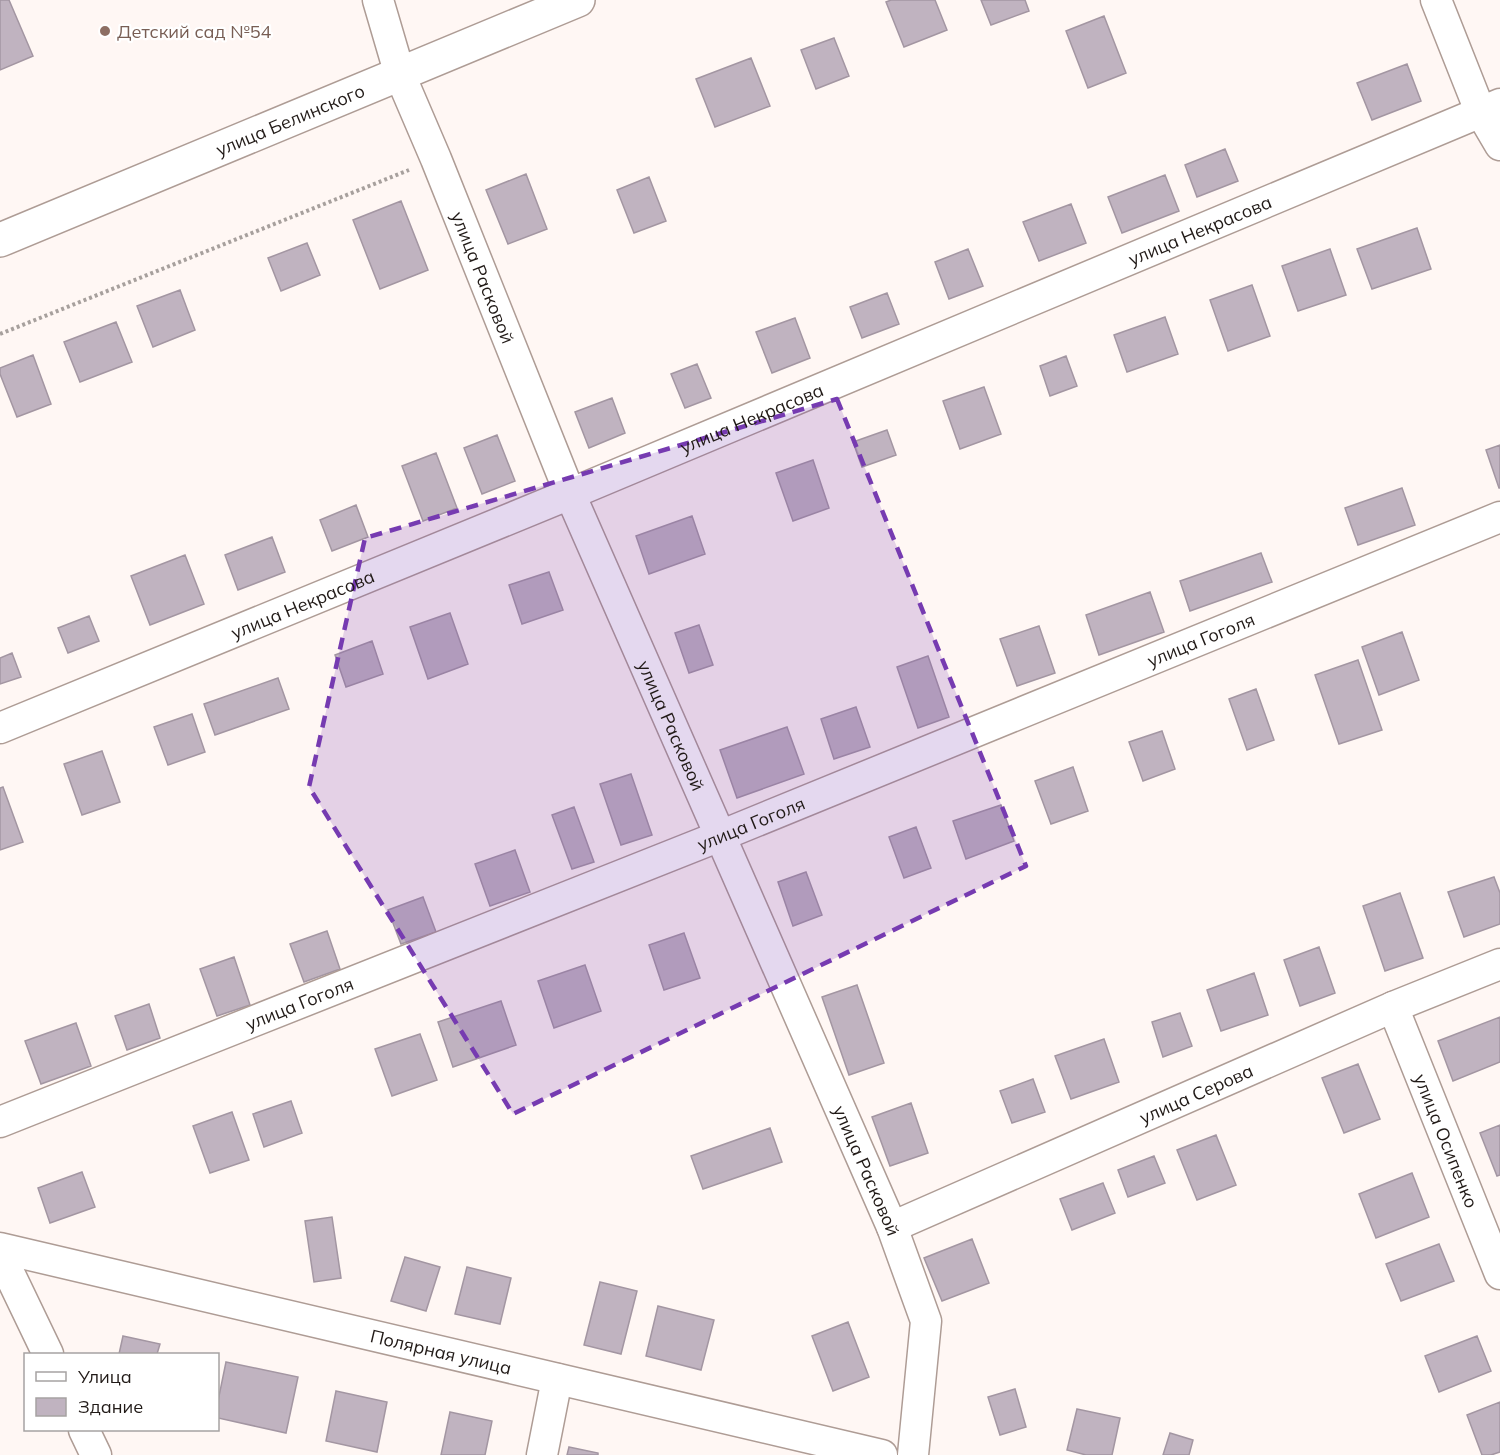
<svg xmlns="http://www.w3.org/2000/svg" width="1500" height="1455" font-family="Mulish,sans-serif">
  <rect width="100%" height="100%" fill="#fff7f4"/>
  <path fill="#c0b3c0" stroke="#a396a2" stroke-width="1.5" d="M 0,0 L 9,0 L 33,56 L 0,70 Z
    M 891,0 L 935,0 L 947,30 L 904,47 L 886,2 Z
    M 981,0 L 1025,0 L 1029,11 L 991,25 Z
    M 1104,16 L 1126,73 L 1088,88 L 1066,31 Z
    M 834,38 L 849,76 L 816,89 L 801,50 Z
    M 751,58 L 770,106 L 715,127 L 696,79 Z
    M 1407,64 L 1421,101 L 1372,120 L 1357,83 Z
    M 1225,149 L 1238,181 L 1197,197 L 1185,165 Z
    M 526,174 L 547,229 L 508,244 L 486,190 Z
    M 1165,175 L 1179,211 L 1122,233 L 1108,197 Z
    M 649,177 L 666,221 L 634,233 L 617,190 Z
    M 401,201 L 428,270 L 380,289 L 353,220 Z
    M 1071,204 L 1086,243 L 1039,261 L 1023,222 Z
    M 1417,228 L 1431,269 L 1372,289 L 1357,249 Z
    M 307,243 L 320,275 L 281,291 L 268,258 Z
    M 968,249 L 983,286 L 949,299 L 935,262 Z
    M 1330,249 L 1346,295 L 1298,311 L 1282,266 Z
    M 1252,285 L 1270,336 L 1228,351 L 1210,300 Z
    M 180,290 L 195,330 L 153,347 L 137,306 Z
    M 887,293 L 899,324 L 862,338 L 850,307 Z
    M 1165,317 L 1178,354 L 1127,372 L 1114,335 Z
    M 795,318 L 810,358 L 772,373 L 756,332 Z
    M 116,322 L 132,362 L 80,382 L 64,342 Z
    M 33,355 L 51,404 L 17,417 L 0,374 L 0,368 Z
    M 1066,356 L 1077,386 L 1050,396 L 1040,366 Z
    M 697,364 L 711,398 L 685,408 L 671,374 Z
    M 984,387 L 1001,434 L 960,449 L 943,401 Z
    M 612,398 L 625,433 L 589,448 L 575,412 Z
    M 887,430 L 896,455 L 862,467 L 853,442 Z
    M 497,435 L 515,481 L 482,494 L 464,448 Z
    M 1500,445 L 1500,488 L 1499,488 L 1486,450 Z
    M 436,453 L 457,508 L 423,521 L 402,466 Z
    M 813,460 L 829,508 L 793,521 L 776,473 Z
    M 1402,488 L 1415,525 L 1358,545 L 1345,508 Z
    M 356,505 L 368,537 L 332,551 L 320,520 Z
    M 692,516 L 705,554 L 649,574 L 636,536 Z
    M 272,537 L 285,572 L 238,590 L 225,555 Z
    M 1261,553 L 1272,582 L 1190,611 L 1180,581 Z
    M 185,555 L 204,604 L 150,625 L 131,576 Z
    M 549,572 L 563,610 L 522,624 L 509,585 Z
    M 1150,592 L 1164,632 L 1099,655 L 1086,615 Z
    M 450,613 L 468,664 L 428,679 L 410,627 Z
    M 89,616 L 99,641 L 68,653 L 58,628 Z
    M 699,625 L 713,665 L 689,673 L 675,633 Z
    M 1039,626 L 1055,673 L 1017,686 L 1000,639 Z
    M 1402,632 L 1419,680 L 1379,695 L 1362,647 Z
    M 372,641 L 383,674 L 346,687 L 335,655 Z
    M 12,653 L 21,677 L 0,684 L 0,658 Z
    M 928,656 L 949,717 L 918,728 L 897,667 Z
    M 1358,660 L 1382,730 L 1339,744 L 1315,675 Z
    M 278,678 L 289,709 L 215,735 L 204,704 Z
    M 1256,689 L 1274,740 L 1247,750 L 1229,699 Z
    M 856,707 L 870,747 L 834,759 L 821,719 Z
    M 192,714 L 205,752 L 168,765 L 154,727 Z
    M 787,727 L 804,774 L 737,798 L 720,750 Z
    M 1162,731 L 1175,769 L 1143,781 L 1129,742 Z
    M 102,751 L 120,802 L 82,815 L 64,764 Z
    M 1073,767 L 1088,811 L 1051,824 L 1035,781 Z
    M 631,774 L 652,835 L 621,845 L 600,784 Z
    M 3,787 L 23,842 L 0,850 L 0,788 Z
    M 1001,805 L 1014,841 L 966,859 L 953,821 Z
    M 574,807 L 594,862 L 572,869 L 552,815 Z
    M 916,827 L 931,868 L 904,878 L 889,837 Z
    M 515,850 L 530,892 L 490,906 L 475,864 Z
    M 806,872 L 822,915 L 793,926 L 778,882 Z
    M 1494,877 L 1500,893 L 1500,924 L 1464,937 L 1448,892 Z
    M 1400,893 L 1423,958 L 1385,971 L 1363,906 Z
    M 423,897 L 436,932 L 401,944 L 388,910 Z
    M 327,931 L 340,969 L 304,982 L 290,944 Z
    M 684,933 L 700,978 L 664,990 L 649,945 Z
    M 1319,947 L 1335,993 L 1300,1006 L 1284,960 Z
    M 234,957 L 250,1005 L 217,1016 L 200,969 Z
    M 585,965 L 601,1011 L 554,1028 L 538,981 Z
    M 1254,973 L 1268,1015 L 1221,1031 L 1207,990 Z
    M 857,985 L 884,1063 L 849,1075 L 822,997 Z
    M 501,1001 L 516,1045 L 453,1067 L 438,1022 Z
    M 149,1004 L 160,1038 L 127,1050 L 115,1016 Z
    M 1180,1013 L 1192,1046 L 1163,1057 L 1152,1022 Z
    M 1500,1017 L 1500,1062 L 1453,1081 L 1438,1041 Z
    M 76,1023 L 91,1066 L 41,1084 L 25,1041 Z
    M 420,1034 L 437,1080 L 392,1096 L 375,1049 Z
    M 1104,1039 L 1119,1082 L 1071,1099 L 1055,1056 Z
    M 1358,1064 L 1380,1119 L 1344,1133 L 1322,1078 Z
    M 1033,1079 L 1045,1112 L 1012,1123 L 1000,1091 Z
    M 291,1101 L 302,1133 L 264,1147 L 253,1114 Z
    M 911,1103 L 928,1153 L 890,1166 L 872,1117 Z
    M 232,1112 L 249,1160 L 210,1173 L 193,1126 Z
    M 1500,1125 L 1500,1175 L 1497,1176 L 1480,1133 Z
    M 770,1128 L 782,1162 L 703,1189 L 691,1156 Z
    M 1216,1135 L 1236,1185 L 1197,1200 L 1177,1150 Z
    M 1154,1156 L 1165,1183 L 1128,1197 L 1118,1170 Z
    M 82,1172 L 95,1207 L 50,1223 L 38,1188 Z
    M 1412,1173 L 1429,1217 L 1376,1238 L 1359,1194 Z
    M 1103,1183 L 1115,1213 L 1072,1230 L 1060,1199 Z
    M 332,1217 L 341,1278 L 314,1282 L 305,1221 Z
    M 972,1239 L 989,1283 L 942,1301 L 924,1258 Z
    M 1439,1244 L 1454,1281 L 1401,1301 L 1386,1264 Z
    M 405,1257 L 440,1267 L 426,1311 L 391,1301 Z
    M 467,1267 L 511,1278 L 500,1324 L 455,1314 Z
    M 600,1282 L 637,1291 L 621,1354 L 584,1345 Z
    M 658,1306 L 714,1320 L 701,1370 L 646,1356 Z
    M 848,1322 L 869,1377 L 833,1391 L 812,1336 Z
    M 123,1336 L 160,1344 L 157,1354 L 119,1354 Z
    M 1477,1336 L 1491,1371 L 1439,1392 L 1425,1356 Z
    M 226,1362 L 298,1377 L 286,1433 L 218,1418 L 218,1401 Z
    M 1015,1389 L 1026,1427 L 1000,1435 L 988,1397 Z
    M 336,1391 L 387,1402 L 377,1452 L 326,1441 Z
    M 1500,1402 L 1500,1452 L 1491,1455 L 1482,1455 L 1467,1415 Z
    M 1077,1409 L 1120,1418 L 1112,1455 L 1086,1455 L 1067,1450 Z
    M 450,1412 L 492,1421 L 485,1455 L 441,1455 Z
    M 1170,1433 L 1193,1440 L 1189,1455 L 1163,1455 Z
    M 569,1447 L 598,1453 L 598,1455 L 567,1455 Z"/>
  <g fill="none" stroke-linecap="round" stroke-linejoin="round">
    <defs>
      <g id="minor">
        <path id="s1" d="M 378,0 L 400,75 L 436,159 L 570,494 L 892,1227 L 926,1321 L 913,1455"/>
        <path d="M 1436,0 L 1480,111 L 1500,145"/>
        <path id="s2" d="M 0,728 L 570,494 L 1500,104"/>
        <path id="s3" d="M 1393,1007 L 1500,1274"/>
        <path id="s4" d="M 0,1122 L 720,836 L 1500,517"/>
        <path id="s5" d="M 892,1227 L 1393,1007 L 1500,964"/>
        <path id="s6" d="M 0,1248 L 882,1455"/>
        <path d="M 0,1254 L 48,1354"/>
        <path d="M 84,1430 L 96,1455"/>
        <path d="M 542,1455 L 557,1379"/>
      </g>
      <g id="secondary">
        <path id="s7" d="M 0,240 L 578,0"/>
      </g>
    </defs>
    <use href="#minor" stroke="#ae9c95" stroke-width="33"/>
    <use href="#secondary" stroke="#ae9c95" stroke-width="36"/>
    <path stroke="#a7a09d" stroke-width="4" stroke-dasharray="3 3" stroke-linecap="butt" d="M 0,334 L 409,170"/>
    <use href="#minor" stroke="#fff" stroke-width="30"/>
    <use href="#secondary" stroke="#fff" stroke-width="33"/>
  </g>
  <path fill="#763bb1" fill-opacity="0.2" stroke="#763bb1" stroke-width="4.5" stroke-dasharray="12 8" stroke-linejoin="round" d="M 837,399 L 1026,866 L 513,1114 L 309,787 L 365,538 Z"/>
  <circle fill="#8d6e63" stroke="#fff" stroke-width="2" cx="105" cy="31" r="6"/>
  <g text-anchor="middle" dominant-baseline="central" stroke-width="4.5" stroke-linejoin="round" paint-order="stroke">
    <g font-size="18" fill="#785e54" stroke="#fff" text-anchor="start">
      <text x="117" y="31">Детский сад №54</text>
    </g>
    <g font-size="18" fill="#211a17" stroke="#fff">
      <text stroke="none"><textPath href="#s7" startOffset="314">улица Белинского</textPath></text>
      <text stroke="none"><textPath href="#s2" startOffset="1299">улица Некрасова</textPath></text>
      <text stroke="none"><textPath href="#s1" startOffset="297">улица Расковой</textPath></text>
      <text stroke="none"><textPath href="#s2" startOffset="813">улица Некрасова</textPath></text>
      <text stroke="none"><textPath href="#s2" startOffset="327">улица Некрасова</textPath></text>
      <text stroke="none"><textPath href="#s4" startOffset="1294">улица Гоголя</textPath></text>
      <text stroke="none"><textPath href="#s1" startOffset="783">улица Расковой</textPath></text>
      <text stroke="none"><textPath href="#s4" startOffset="808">улица Гоголя</textPath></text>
      <text stroke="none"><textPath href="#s4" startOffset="322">улица Гоголя</textPath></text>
      <text stroke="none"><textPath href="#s5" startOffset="332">улица Серова</textPath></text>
      <text stroke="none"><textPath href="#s3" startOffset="144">улица Осипенко</textPath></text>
      <text stroke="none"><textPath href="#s1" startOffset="1269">улица Расковой</textPath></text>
      <text stroke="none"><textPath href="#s6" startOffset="453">Полярная улица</textPath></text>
    </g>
  </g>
  <rect x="24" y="1353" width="195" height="78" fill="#ffffff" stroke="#a6a3a2" stroke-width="1.5"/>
  <rect x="36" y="1372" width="30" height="9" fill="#ffffff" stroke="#a6a3a2" stroke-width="1.5"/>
  <text x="78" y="1383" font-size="18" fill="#211a17">Улица</text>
  <rect x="36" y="1398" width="30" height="18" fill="#c0b3c0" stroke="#a6a3a2" stroke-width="1.5"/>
  <text x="78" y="1413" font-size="18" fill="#211a17">Здание</text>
</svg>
